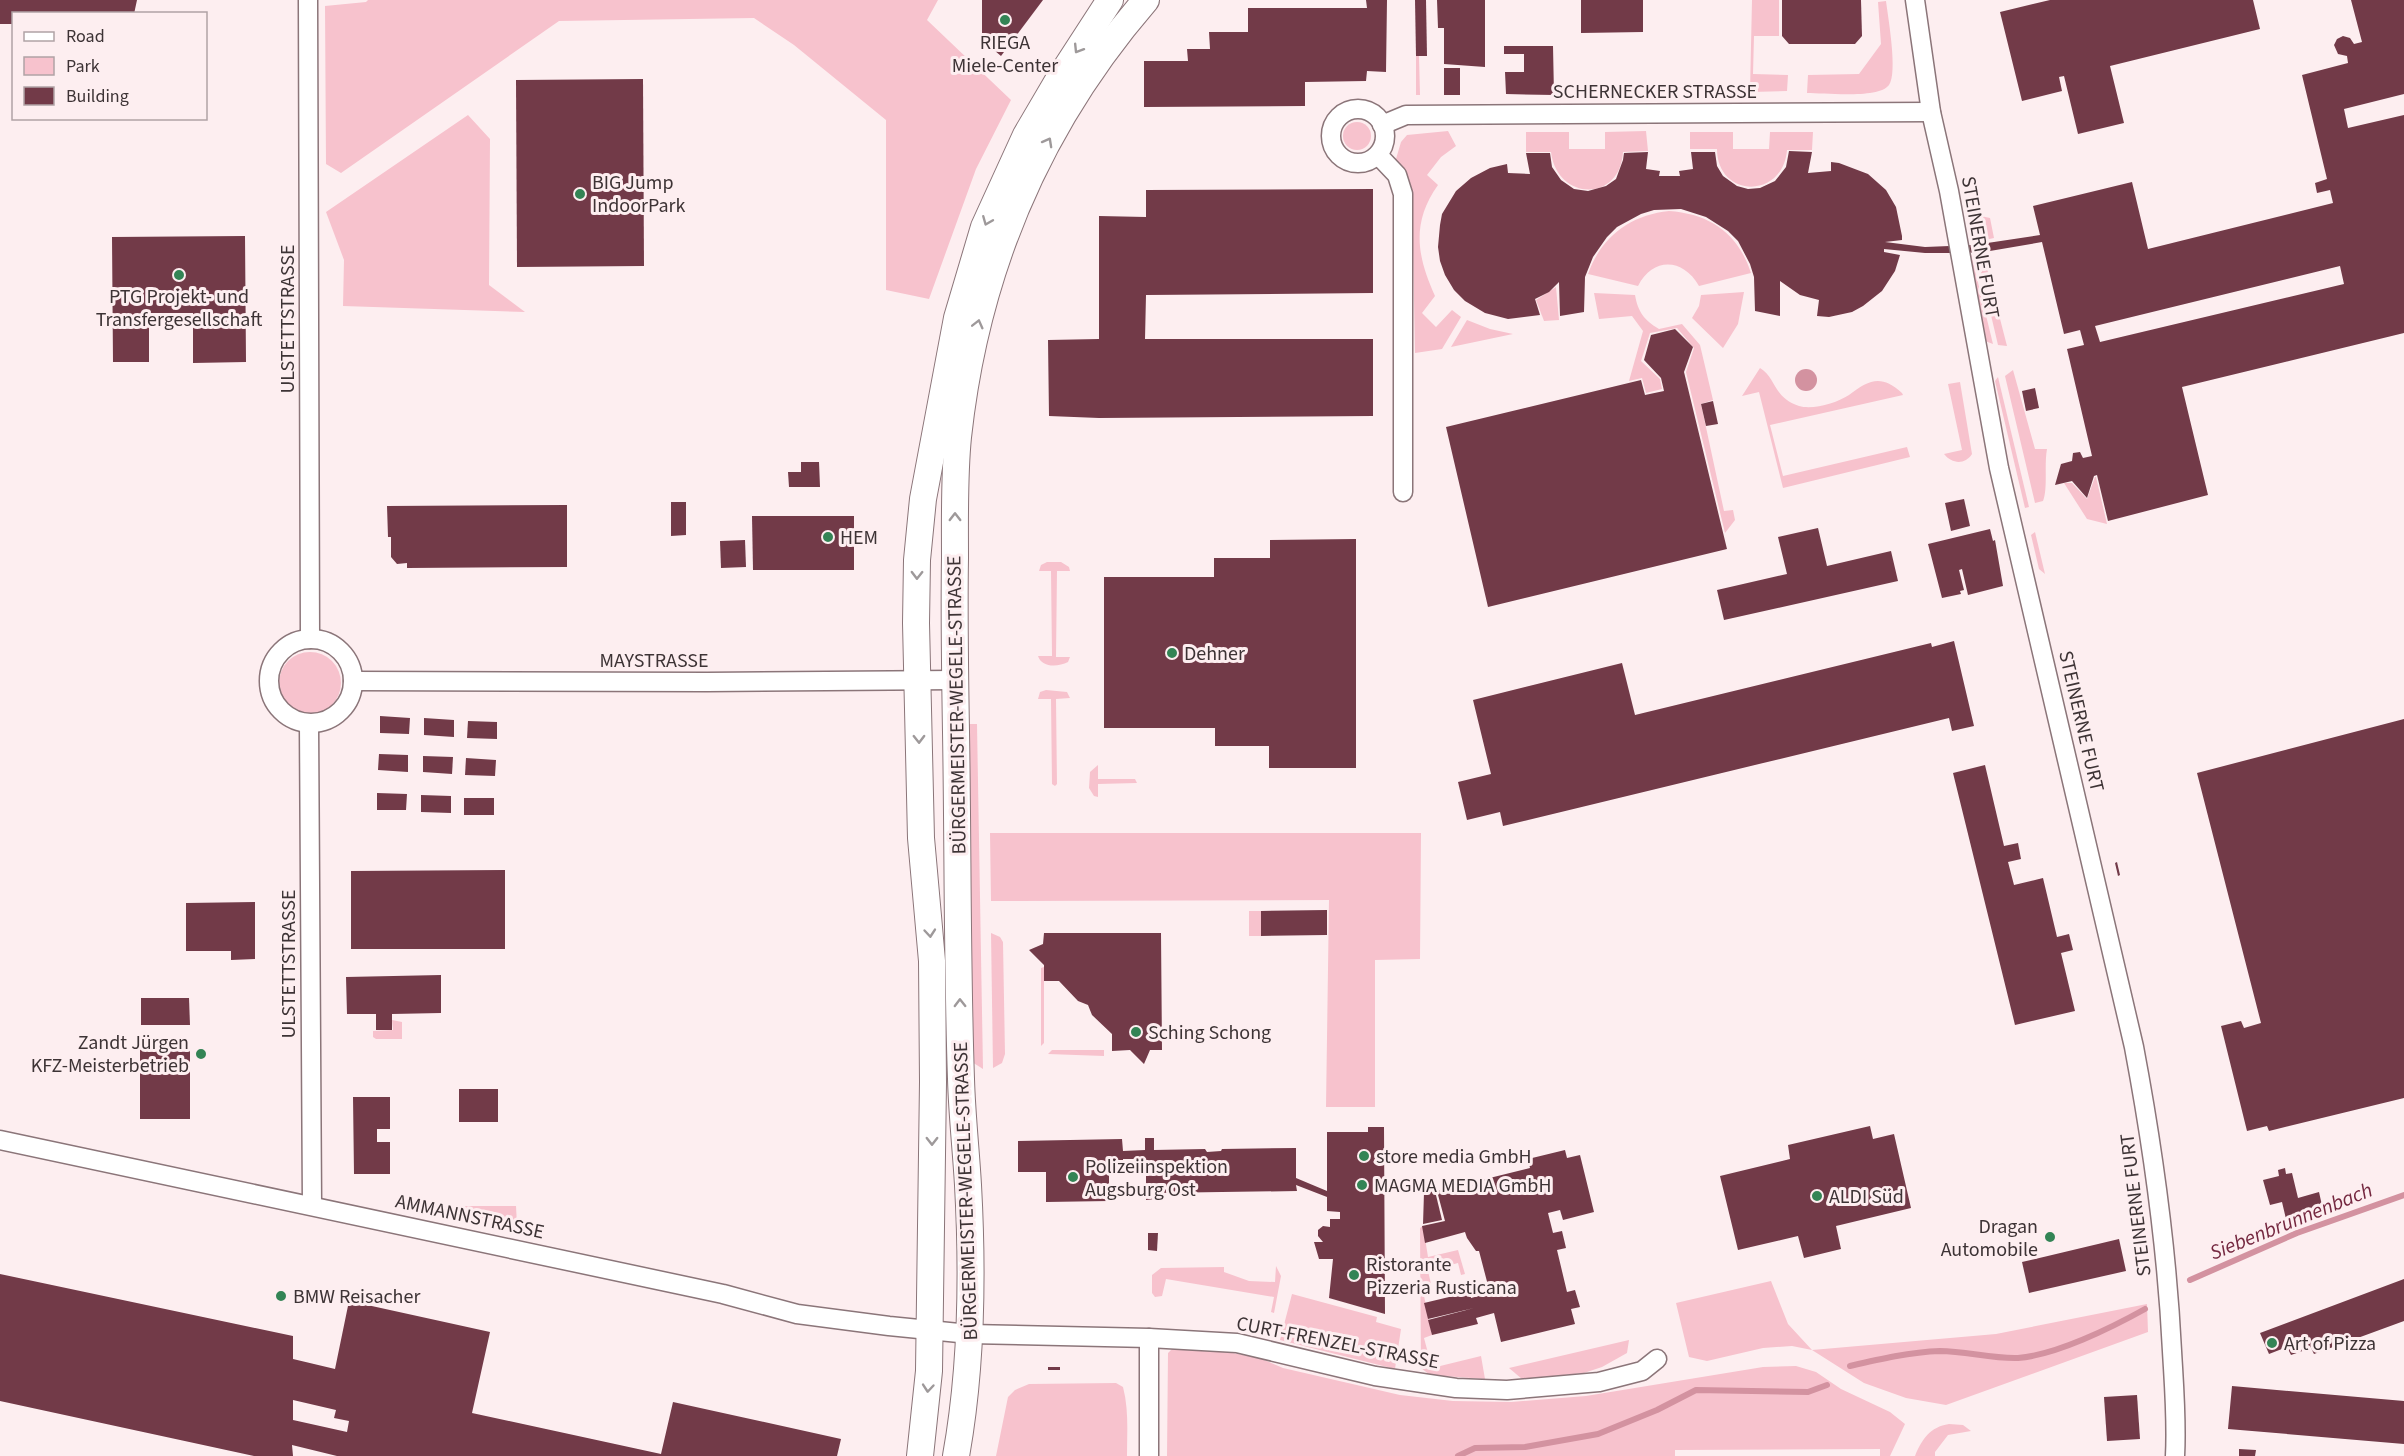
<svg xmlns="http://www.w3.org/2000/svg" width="2404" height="1456" font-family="'Source Sans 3',sans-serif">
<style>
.green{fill:#f7c2cd}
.water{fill:#d392a0}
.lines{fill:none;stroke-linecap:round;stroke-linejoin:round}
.stream{stroke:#d392a0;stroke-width:6}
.building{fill:#723a48;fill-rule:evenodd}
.minor-casing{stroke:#8b7579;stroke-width:21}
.secondary-casing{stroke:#8b7579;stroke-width:28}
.minor{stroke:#fff;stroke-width:18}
.secondary{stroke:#fff;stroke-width:26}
.oneway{stroke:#9e999a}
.poi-dot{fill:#338455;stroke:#fdeef0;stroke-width:2}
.labels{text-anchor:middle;stroke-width:6;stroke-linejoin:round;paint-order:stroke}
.poi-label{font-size:20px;fill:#3d3335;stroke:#fdeef0;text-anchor:start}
.street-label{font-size:20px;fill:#3d3335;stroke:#fdeef0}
.water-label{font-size:21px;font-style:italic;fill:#74273f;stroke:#fdeef0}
</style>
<rect width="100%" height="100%" fill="#fdeef0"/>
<g class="green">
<polygon points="368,0 938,0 927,20 1011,100 976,169 929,299 886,290 886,120 794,45 754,18 559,21 341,173 326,164 325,6 366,2"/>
<polygon points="1752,0 1779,0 1779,36 1754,36 1753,74 1788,75 1787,91 1750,92"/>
<path d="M1886 1C1888 17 1898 73 1889 85 1879 99 1825 93 1807 93L1808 75 1859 74 1881 44 1878 2Z"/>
<polygon points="1416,56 1419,56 1420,95 1416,95"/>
<polygon points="468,115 490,139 489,285 525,312 343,306 344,260 326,212"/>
<circle cx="1357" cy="136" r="14"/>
<path d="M1448 131 1456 146 1441 157 1427 175 1438 185C1411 223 1417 256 1435 296L1422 313 1436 327 1452 310 1461 317 1442 349 1415 353 1412 193 1396 166V159L1401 142 1407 135Z"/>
<path d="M1646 131 1648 151 1623 152C1620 203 1557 201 1551 152H1526V132H1569V149H1605V132Z"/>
<path d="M1690 132H1733V149H1769L1770 132H1813L1812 150H1787C1783 200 1717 198 1717 149H1690Z"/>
<path d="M1669 211C1710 214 1738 233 1751 273L1699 286C1683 258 1653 257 1638 286L1588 274C1601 237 1630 215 1669 211Z"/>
<polygon points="1961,213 1993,344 1985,341"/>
<polygon points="1967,213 1990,218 1994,238 1980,241 2007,346 1998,345"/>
<polygon points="1556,287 1559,320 1544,321 1536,300"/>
<polygon points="1744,292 1738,324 1723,348 1692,318 1699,306 1701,295"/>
<path d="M1594 293 1635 295C1638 312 1644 320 1659 329L1682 324 1700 345 1713 400 1701 404 1724 511 1733 510 1735 520 1725 533 1686 372 1694 348 1677 328 1650 333 1641 361 1660 379 1662 389 1646 393 1642 378 1629 381 1643 331 1632 316 1599 319Z"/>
<polygon points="1467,320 1490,329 1513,334 1451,347"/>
<path d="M1760 368C1776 377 1773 398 1799 406 1813 410 1837 403 1849 395 1869 380 1881 374 1902 393L1903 395 1770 425 1783 476 1907 447 1910 457 1783 488 1759 392 1742 396Z"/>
<path d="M2013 370 2035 449H2047C2044 465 2048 488 2043 501L2035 503 2005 376Z"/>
<polygon points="1998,377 2029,507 2025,508 1995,381"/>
<path d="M1960 382 1972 454C1965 465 1952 464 1944 454L1962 450 1948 384Z"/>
<polygon points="2095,477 2096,477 2107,524 2087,519 2064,483 2072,483 2087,499"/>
<polygon points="2035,532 2045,574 2039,569 2031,535"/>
<path d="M1047 562H1061L1069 567 1070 571H1057L1056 657H1070L1068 662C1058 667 1042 668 1038 656H1052L1051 571H1039L1041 565Z"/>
<circle cx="310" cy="683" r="31"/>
<polygon points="1046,690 1067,692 1070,698 1056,699 1057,784 1055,786 1052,784 1051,699 1038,699 1040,692"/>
<polygon points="964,724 977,724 983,1069 972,1062"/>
<polygon points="1098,765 1098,779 1135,779 1137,783 1098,784 1098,797 1094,796 1089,788 1090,772"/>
<polygon points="990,833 1421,833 1420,959 1375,960 1375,1107 1326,1107 1329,900 991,901"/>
<rect x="1249" y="911" width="12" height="25"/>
<polygon points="991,933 1000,937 1003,942 1005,1054 1002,1063 993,1068"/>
<polygon points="1044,967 1044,1043 1041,1046 1041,968"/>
<polygon points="392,1020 402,1022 402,1039 376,1039 373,1037 373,1031 393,1030"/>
<polygon points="1052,1050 1104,1050 1104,1056 1048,1054"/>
<polygon points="439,1206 516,1206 517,1225 439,1209"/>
<polygon points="1423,1226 1428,1257 1458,1250 1465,1274 1461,1275 1458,1263 1428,1271 1431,1284 1422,1286 1432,1335 1424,1338 1432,1368 1481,1356 1485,1379 1430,1375 1421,1368 1420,1228"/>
<polygon points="1276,1266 1281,1276 1274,1313 1271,1312 1274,1297 1166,1279 1162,1296 1155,1297 1152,1293 1152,1275 1161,1268 1224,1267 1224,1272 1249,1281 1275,1282"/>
<polygon points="1771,1281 1788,1324 1812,1350 1996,1334 2147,1304 2148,1332 1946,1405 1906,1398 1864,1383 1812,1350 1792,1346 1763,1348 1707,1361 1689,1357 1676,1303"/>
<polygon points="1292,1294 1377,1317 1376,1322 1401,1329 1395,1369 1280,1340"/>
<polygon points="1629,1340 1627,1353 1602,1367 1584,1373 1522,1379 1509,1368"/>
<polygon points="1174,1347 1233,1353 1262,1359 1283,1368 1400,1395 1453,1401 1511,1402 1586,1396 1763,1367 1796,1366 1816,1372 1841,1389 1890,1412 1905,1424 1890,1456 1880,1456 1880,1449 1675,1450 1675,1456 1167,1456 1168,1353"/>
<path d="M1116 1383 1123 1387C1129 1410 1127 1433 1127 1456H996L1008 1397 1015 1390 1029 1384Z"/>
<path d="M1949 1424 1963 1425 1971 1431 1948 1435 1935 1452V1456H1915C1922 1439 1930 1427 1949 1424Z"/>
</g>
<circle class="water" cx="1806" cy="380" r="11"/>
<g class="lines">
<g class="stream">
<polyline points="2190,1280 2297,1233 2404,1195"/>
<path d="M1850 1366C1880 1359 1910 1352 1940 1351 1966 1351 1992 1359 2018 1358 2056 1355 2111 1328 2145 1309"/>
<polyline points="1458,1456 1475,1448 1525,1447 1598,1434 1657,1410 1696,1390 1808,1392 1827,1385"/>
</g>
</g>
<g class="building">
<polygon points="0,0 137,0 134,14 14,14 14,24 0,24"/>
<polygon points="982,0 1043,0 1001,56 982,40"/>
<polygon points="1366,0 1387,0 1386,72 1367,71 1366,81 1305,82 1305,106 1144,107 1144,61 1188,61 1187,49 1210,49 1209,32 1248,32 1248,8 1367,8"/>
<polygon points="1415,0 1426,0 1427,56 1416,56"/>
<polygon points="1437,0 1485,0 1485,67 1444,64 1444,28 1438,28"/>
<polygon points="1581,0 1643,0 1643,32 1581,33"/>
<polygon points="1782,0 1861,0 1862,36 1855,44 1789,44 1782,36"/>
<polygon points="2050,0 2253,0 2260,29 2110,66 2124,123 2078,134 2064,76 2059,77 2062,91 2022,101 2000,12"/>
<path d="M2351 0H2404V94L2344 109 2348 128 2404 115V333L2182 387 2208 495 2108 521 2097 475 2094 476 2087 498 2072 481 2055 485 2061 464 2072 461 2073 453 2080 452 2083 458 2092 456 2067 349 2084 345 2080 330 2064 334 2042 242 1984 252 1959 253H1925L1884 249V252L1900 255 1895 271 1882 291 1863 306 1852 312 1829 317 1817 316 1819 300 1800 295 1780 281V316L1755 311 1754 277 1750 264 1738 241 1728 231 1706 217 1681 209 1654 210 1641 214 1617 227 1607 237 1593 257 1585 277 1584 312 1560 316 1559 282 1549 292 1535 299 1540 315 1508 319 1485 313 1465 301 1454 290 1445 275 1440 261 1438 247 1440 225 1442 214 1456 191 1471 178 1490 168 1507 164 1508 173 1530 174 1526 153H1550L1552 167 1561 180 1574 189 1588 191 1606 186 1616 179 1623 160 1624 153 1648 152 1646 169 1660 171 1659 176H1680L1679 171 1693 169 1691 152H1715L1717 166 1723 176 1737 186 1748 189 1760 188 1775 181 1786 167 1789 151 1812 152 1808 173 1831 171V162L1839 163 1868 174 1886 190 1896 207 1902 236V240L1885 242 1925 247 1974 245 2040 235 2033 206 2132 182 2148 249 2333 203 2330 190 2317 193 2315 183 2327 179 2302 75 2348 63 2347 56 2338 54 2334 45 2337 39 2343 36 2350 38 2354 44 2362 42ZM2340 266 2344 284 2100 342 2095 326Z"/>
<polygon points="1504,46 1553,46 1554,95 1506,94 1505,72 1524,72 1524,54 1504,54"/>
<rect x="1444" y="68" width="16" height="27"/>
<polygon points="643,79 644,266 517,267 516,80"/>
<polygon points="1373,189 1373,293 1146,295 1145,339 1373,339 1373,416 1099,418 1049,416 1048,340 1099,339 1099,216 1146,217 1146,190"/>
<polygon points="245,236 246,362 193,363 193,313 149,313 149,362 113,362 112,237"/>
<polygon points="1675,329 1693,347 1684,372 1727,549 1488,607 1446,427 1641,380 1645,395 1664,391 1661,378 1644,360 1651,335"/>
<polygon points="2035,388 2039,408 2026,411 2022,391"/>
<polygon points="1713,401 1718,424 1706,426 1701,404"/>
<polygon points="801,462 819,462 820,487 789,487 788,472 801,472"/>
<polygon points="1964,499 1970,526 1951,531 1945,503"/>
<polygon points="671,502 686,502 686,535 671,536"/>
<polygon points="567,505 567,567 407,568 407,563 397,564 391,557 391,537 388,537 387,506"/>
<polygon points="752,516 854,516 854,570 753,570"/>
<polygon points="1818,528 1827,566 1891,551 1898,581 1724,620 1717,590 1787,574 1778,537"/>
<polygon points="1990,529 1993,541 1995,540 2003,586 1968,595 1962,569 1959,570 1964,590 1960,591 1961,594 1942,598 1928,544"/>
<polygon points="1356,539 1356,768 1269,768 1269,746 1215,746 1215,728 1104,728 1104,577 1214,577 1214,558 1270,558 1270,540"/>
<polygon points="745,540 746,567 721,568 720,541"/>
<polygon points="1954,641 1974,726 1952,731 1949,718 1503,826 1500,812 1467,820 1458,782 1491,774 1473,700 1622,663 1635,715 1931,643 1932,647"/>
<polygon points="380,716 410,718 409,734 380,733"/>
<polygon points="424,718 454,720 454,737 424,735"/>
<polygon points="2404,719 2404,1098 2269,1131 2267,1126 2247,1131 2221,1026 2241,1021 2244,1028 2261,1023 2197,773"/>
<polygon points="468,721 497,722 497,739 467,738"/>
<polygon points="379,754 408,755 408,772 378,770"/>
<polygon points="423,756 453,757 452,774 423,772"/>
<polygon points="466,758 496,760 495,776 465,775"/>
<polygon points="1985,765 2004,846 2018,843 2021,859 2008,862 2014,885 2043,878 2057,937 2069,934 2073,950 2061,953 2075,1011 2015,1025 1953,773"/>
<polygon points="377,793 407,794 406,810 377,810"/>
<polygon points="421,795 451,796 451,813 421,812"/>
<rect x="464" y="798" width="30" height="17"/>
<polygon points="2117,862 2120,875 2118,876 2115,863"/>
<polygon points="505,870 505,949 351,949 351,871"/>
<polygon points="255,902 255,959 231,960 231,951 186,951 186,903"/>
<polygon points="1327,910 1327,935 1261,936 1261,911"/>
<polygon points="1044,933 1161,933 1162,1050 1150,1050 1144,1064 1130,1050 1112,1051 1112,1034 1092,1015 1088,1005 1078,1001 1059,981 1044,981 1044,965 1029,950 1043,944"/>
<polygon points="441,975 441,1013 392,1014 392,1030 376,1030 376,1014 347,1014 346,977"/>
<polygon points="141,998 189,998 190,1025 141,1025"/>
<rect x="140" y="1043" width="50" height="76"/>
<rect x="459" y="1089" width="39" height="33"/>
<polygon points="353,1097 390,1097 390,1129 377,1129 377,1142 390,1142 390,1174 354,1174"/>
<polygon points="1870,1126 1873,1139 1894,1134 1911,1208 1836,1226 1841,1249 1804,1258 1798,1236 1738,1250 1720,1176 1790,1159 1788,1145"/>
<polygon points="1368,1127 1384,1127 1385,1314 1329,1298 1333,1259 1319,1259 1314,1242 1323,1242 1318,1236 1318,1230 1323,1226 1330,1227 1330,1219 1340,1219 1340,1212 1327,1211 1327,1197 1296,1185 1297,1191 1154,1193 1155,1199 1146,1200 1146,1159 1123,1159 1123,1170 1109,1171 1109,1201 1046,1202 1046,1172 1018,1172 1018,1141 1122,1139 1123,1151 1145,1150 1145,1138 1154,1138 1154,1150 1205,1149 1207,1152 1221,1151 1222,1149 1296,1148 1296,1178 1327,1191 1327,1132 1368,1132"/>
<polygon points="1565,1150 1567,1158 1580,1155 1594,1212 1563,1220 1560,1210 1548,1213 1553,1233 1562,1231 1566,1248 1557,1250 1567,1292 1575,1290 1580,1307 1571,1309 1575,1324 1501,1342 1494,1313 1476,1318 1478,1324 1432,1335 1428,1320 1474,1308 1428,1319 1424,1303 1470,1292 1471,1298 1490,1293 1479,1251 1476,1251 1467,1238 1465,1232 1425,1243 1422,1226 1445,1221 1437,1191 1530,1168 1528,1159"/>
<polygon points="2285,1168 2286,1174 2292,1173 2298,1198 2319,1192 2323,1210 2286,1219 2282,1202 2270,1205 2263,1180 2279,1176 2278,1170"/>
<polygon points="1435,1191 1442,1220 1423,1224 1424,1193"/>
<polygon points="1148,1233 1158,1233 1157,1251 1148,1250"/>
<polygon points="2119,1239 2126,1271 2029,1293 2022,1262"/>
<path d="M0 1274 293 1336V1359L335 1369 349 1301 490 1332 472 1413 661 1454 673 1402 841 1439 837 1456H337L292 1445 293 1456H254L0 1401ZM293 1400 336 1410 334 1418 349 1421 347 1432 293 1420Z"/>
<polygon points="2404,1279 2404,1321 2314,1354 2311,1348 2291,1355 2287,1347 2269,1354 2260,1333"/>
<rect x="1048" y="1367" width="12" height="3"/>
<polygon points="2232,1386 2404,1401 2404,1444 2228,1429"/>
<polygon points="2137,1395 2140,1439 2107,1441 2104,1397"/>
<polygon points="2239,1449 2256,1450 2255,1456 2239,1456"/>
</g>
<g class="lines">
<g class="minor-casing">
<g id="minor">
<polyline points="308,0 310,639"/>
<path d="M1915 0 1931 112 1949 191 1999 468 2134 1047C2153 1148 2167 1249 2172 1351 2174 1386 2177 1421 2175 1456"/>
<circle cx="1358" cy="136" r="27"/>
<polyline points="1382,125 1406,115 1931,112"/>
<polyline points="1378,155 1397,175 1403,194 1403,492"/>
<circle cx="311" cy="681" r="42"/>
<polyline points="353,681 707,682 955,680"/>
<polyline points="309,724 312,1205"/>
<polyline points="0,1140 723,1294 797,1314 889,1326 969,1334 1149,1338 1237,1343 1375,1376 1456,1388 1507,1390 1599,1382 1642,1371 1657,1359"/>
<polyline points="1149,1456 1149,1338"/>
</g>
</g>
<g class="secondary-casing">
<g id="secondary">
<polyline points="920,1456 929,1371 933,1082 932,961 921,838 916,623 917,560 923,499 957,318 984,227 1026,135 1060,77 1110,0"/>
<path d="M956 1456C972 1367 973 1275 968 1185 966 1150 962 1115 961 1079 957 964 958 848 956 732 955 674 954 616 955 558 955 518 954 477 958 437 976 272 1037 126 1146 0"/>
</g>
</g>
<use href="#minor" class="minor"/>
<use href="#secondary" class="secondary"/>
</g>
<defs><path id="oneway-chevron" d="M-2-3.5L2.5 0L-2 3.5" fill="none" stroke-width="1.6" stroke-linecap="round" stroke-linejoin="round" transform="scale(1.5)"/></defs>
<g class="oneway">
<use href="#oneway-chevron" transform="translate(1078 49) rotate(122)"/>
<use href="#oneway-chevron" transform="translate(1048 142) rotate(-61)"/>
<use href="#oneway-chevron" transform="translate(987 221) rotate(112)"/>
<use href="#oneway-chevron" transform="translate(978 324) rotate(-76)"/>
<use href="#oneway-chevron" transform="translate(955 517) rotate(-90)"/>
<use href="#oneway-chevron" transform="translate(917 575) rotate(91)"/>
<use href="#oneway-chevron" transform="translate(919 739) rotate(89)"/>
<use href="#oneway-chevron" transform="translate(930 933) rotate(85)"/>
<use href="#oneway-chevron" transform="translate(960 1003) rotate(-91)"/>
<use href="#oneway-chevron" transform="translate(932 1141) rotate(90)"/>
<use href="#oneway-chevron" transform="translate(928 1388) rotate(95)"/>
</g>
<g class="poi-dot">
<circle cx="1005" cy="20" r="6"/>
<circle cx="580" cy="194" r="6"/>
<circle cx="179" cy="275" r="6"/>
<circle cx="828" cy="537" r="6"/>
<circle cx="1172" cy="653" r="6"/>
<circle cx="1136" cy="1032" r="6"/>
<circle cx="201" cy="1054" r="6"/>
<circle cx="1364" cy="1156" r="6"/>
<circle cx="1073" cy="1177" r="6"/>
<circle cx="1362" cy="1185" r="6"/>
<circle cx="1817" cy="1196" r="6"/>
<circle cx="2050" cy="1237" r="6"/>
<circle cx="1354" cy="1275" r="6"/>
<circle cx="281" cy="1296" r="6"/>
<circle cx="2272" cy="1343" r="6"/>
</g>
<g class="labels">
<g class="poi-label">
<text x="1005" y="49" text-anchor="middle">RIEGA<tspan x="1005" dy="23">Miele-Center</tspan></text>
<text x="592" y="189">BIG Jump<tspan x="592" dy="23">IndoorPark</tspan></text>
<text x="179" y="303" text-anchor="middle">PTG Projekt- und<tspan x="179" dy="23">Transfergesellschaft</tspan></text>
<text x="840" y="544">HEM</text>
<text x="1184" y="660">Dehner</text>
<text x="1148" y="1039">Sching Schong</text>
<text x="189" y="1049" text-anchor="end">Zandt Jürgen<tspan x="189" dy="23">KFZ-Meisterbetrieb</tspan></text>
<text x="1376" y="1163">store media GmbH</text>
<text x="1085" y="1173">Polizeiinspektion<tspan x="1085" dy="23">Augsburg Ost</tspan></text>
<text x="1374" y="1192">MAGMA MEDIA GmbH</text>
<text x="1829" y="1203">ALDI Süd</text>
<text x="2038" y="1233" text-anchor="end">Dragan<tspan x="2038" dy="23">Automobile</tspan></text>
<text x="1366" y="1271">Ristorante<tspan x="1366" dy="23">Pizzeria Rusticana</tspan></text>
<text x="293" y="1303">BMW Reisacher</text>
<text x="2284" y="1350">Art of Pizza</text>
</g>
<g class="street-label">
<text x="1655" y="98">SCHERNECKER STRASSE</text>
<text transform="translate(1981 247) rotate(80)" y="7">STEINERNE FURT</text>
<text transform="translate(287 319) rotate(-90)" y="7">ULSTETTSTRASSE</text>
<text x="654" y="667">MAYSTRASSE</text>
<text transform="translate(956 705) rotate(-91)" y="7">BÜRGERMEISTER-WEGELE-STRASSE</text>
<text transform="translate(2082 721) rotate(77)" y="7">STEINERNE FURT</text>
<text transform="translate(288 964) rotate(-90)" y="7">ULSTETTSTRASSE</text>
<text transform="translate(965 1191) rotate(-92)" y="7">BÜRGERMEISTER-WEGELE-STRASSE</text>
<text transform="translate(2135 1205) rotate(-97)" y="7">STEINERNE FURT</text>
<text transform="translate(470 1216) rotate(12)" y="7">AMMANNSTRASSE</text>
<text transform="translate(1338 1342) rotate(11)" y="7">CURT-FRENZEL-STRASSE</text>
</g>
<g class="water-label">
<text transform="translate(2291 1221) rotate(-22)" y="7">Siebenbrunnenbach</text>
</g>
</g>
<rect x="12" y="12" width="195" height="108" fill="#fdeef0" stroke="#b0a3a5" stroke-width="1.5"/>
<rect x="24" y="32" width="30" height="9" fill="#ffffff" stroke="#b0a3a5" stroke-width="1.5"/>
<text x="66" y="42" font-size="18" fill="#3d3335">Road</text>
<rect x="24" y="57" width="30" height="18" fill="#f7c2cd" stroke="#b0a3a5" stroke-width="1.5"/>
<text x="66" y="72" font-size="18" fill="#3d3335">Park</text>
<rect x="24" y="87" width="30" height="18" fill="#723a48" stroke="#b0a3a5" stroke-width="1.5"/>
<text x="66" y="102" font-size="18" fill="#3d3335">Building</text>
</svg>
